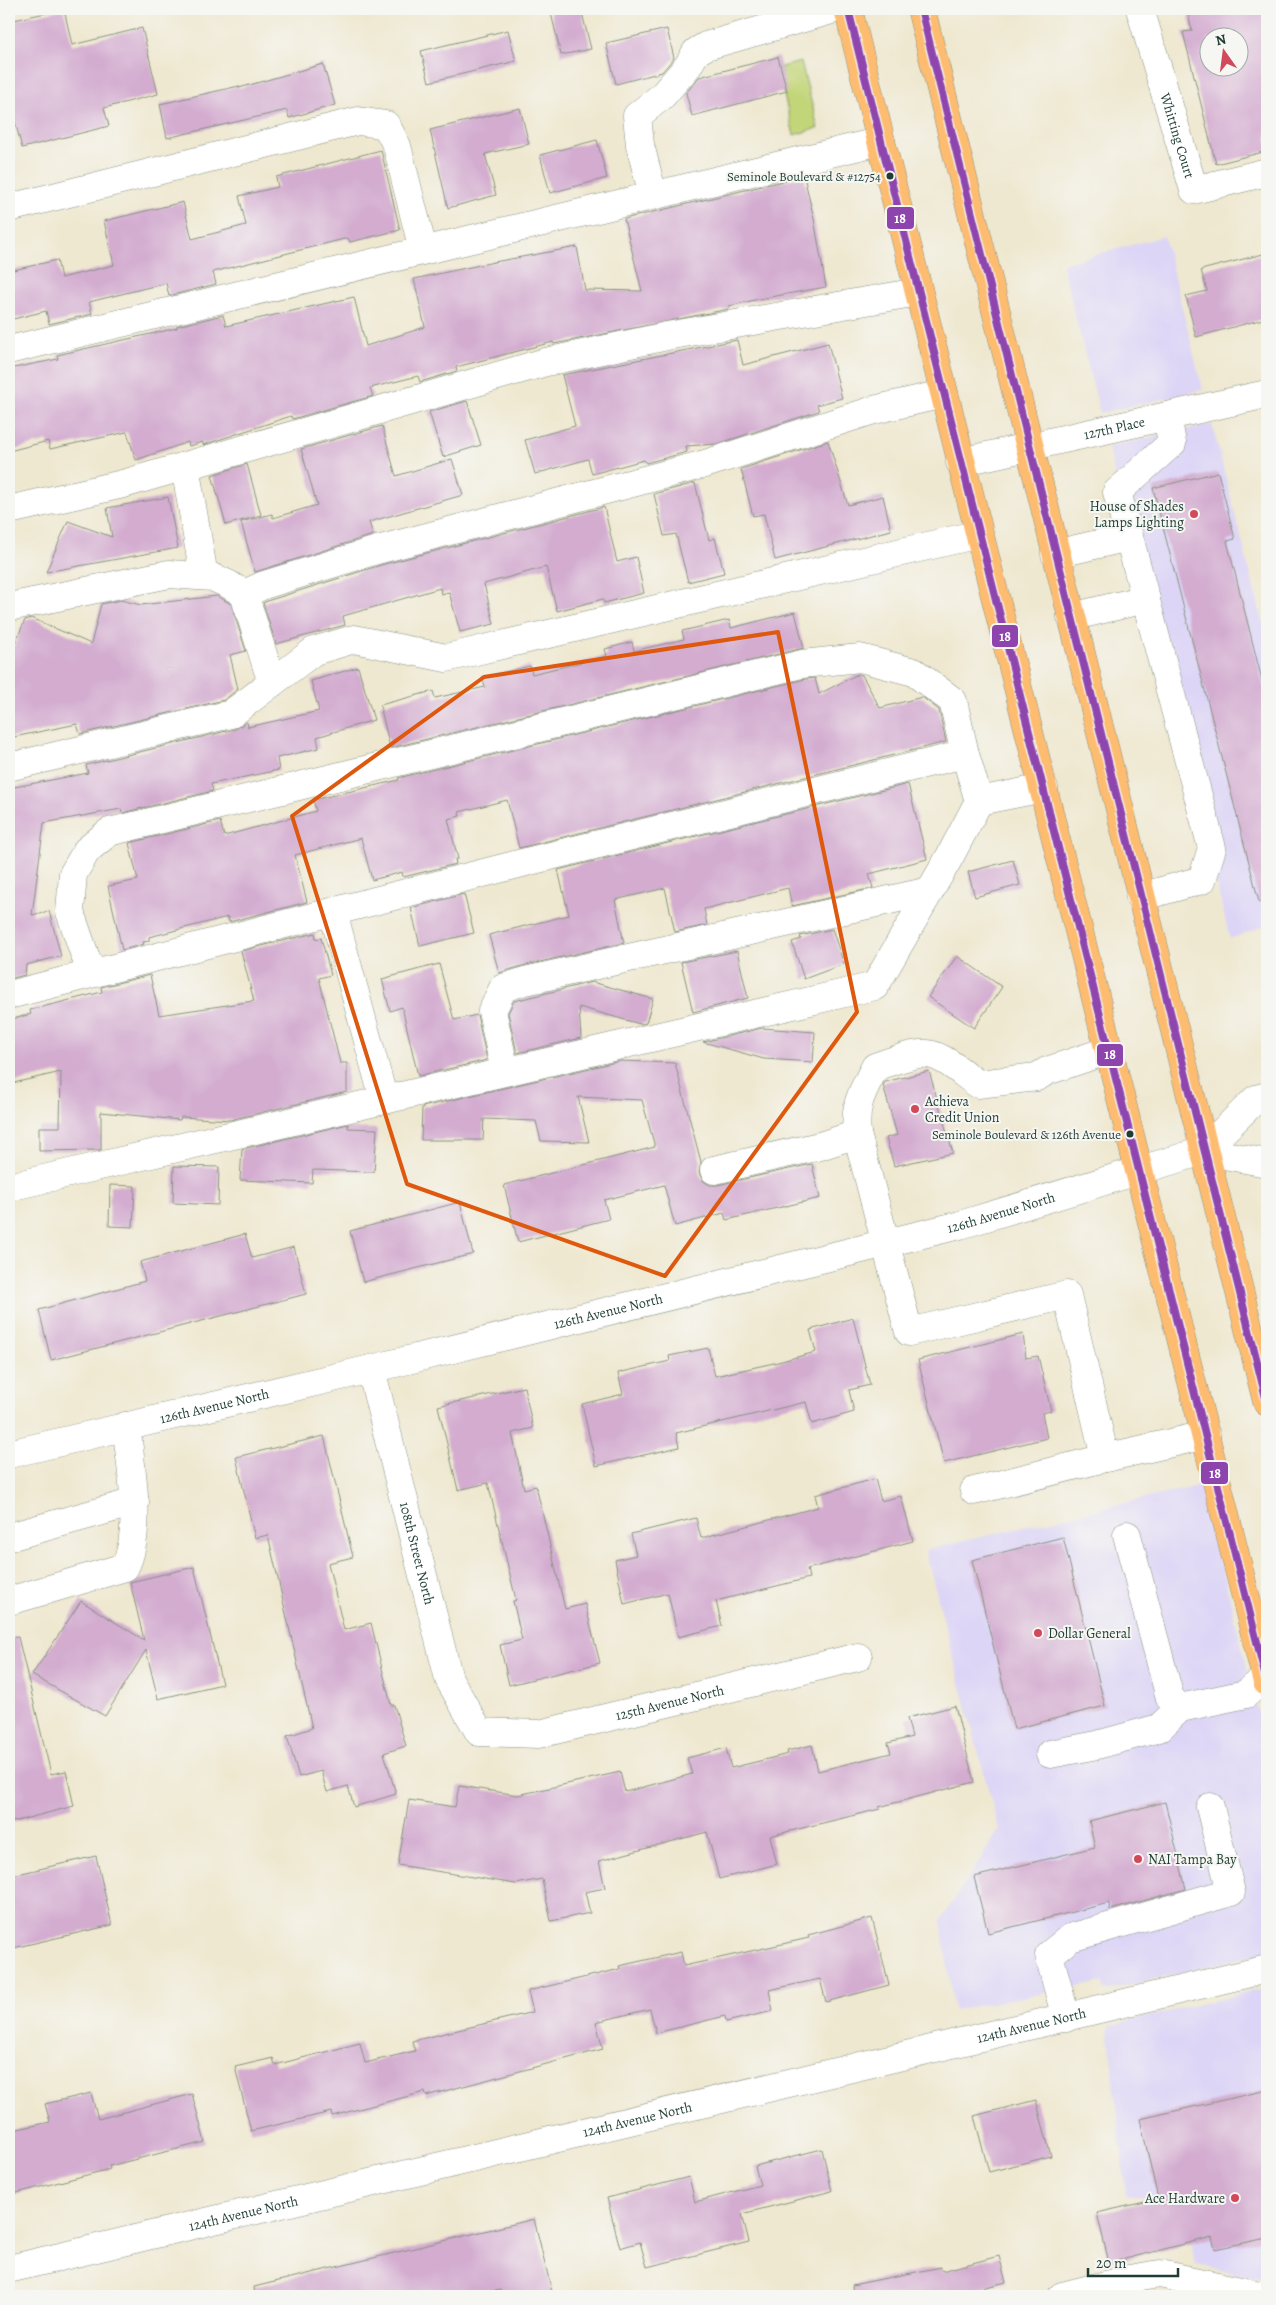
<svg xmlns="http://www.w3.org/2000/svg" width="1276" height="2305" font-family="Alegreya,serif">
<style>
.built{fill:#ddd5f6}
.green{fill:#c2d578;stroke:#708956}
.building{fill:#d3acd0;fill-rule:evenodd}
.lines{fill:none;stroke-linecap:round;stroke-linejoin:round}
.minor-casing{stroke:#879282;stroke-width:29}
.major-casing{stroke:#879282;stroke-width:29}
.minor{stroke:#fff;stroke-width:28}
.major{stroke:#fdbc70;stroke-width:28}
.bus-1-casing{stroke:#f6f6f2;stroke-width:11}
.bus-1{stroke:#8e44ad;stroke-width:8}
.marked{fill:none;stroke:#de580e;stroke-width:4;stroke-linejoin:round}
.bus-dot{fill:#1f3d34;stroke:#f6f6f2;stroke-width:2}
.poi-dot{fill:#d1495b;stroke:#f6f6f2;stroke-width:2}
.labels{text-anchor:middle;stroke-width:4;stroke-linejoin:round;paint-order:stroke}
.bus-label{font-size:13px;fill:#1f3d34;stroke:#f6f6f2;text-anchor:end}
.street-label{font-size:14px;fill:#1f3d34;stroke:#f6f6f2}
.poi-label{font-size:14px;fill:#1f3d34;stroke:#f6f6f2;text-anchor:start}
.line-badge{stroke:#f6f6f2;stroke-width:2}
.badge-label{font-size:14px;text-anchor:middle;font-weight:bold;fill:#fff}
</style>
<rect width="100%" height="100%" fill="#f6f6f2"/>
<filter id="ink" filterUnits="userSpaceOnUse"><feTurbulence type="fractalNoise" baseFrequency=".02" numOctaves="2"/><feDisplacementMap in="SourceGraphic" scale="10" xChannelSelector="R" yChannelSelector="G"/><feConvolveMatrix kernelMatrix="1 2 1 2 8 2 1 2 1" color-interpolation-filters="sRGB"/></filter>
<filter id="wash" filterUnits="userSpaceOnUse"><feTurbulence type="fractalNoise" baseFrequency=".0096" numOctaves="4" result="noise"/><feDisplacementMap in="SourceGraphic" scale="20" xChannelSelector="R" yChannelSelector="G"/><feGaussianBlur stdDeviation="1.12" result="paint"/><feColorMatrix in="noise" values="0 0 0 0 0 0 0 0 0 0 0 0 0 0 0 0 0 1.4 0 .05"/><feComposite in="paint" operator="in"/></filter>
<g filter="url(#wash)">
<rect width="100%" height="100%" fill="#efe8d0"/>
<g class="built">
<polygon points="1164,236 1203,390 1100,413 1062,264"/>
<polygon points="1212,424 1267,639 1267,925 1230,939 1108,447"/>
<polygon points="1202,1485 1267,1749 1267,1952 1104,1991 1103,1982 954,2010 941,1920 999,1830 925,1550"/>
<polygon points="1267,1988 1267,2280 1196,2264 1180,2202 1126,2195 1108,2026"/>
</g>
<polygon class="green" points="801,62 818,128 794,135 777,68"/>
<g id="blocks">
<g class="building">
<polygon points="64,9 72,45 142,28 158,94 104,108 109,126 22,148 9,99 9,21"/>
<polygon points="550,9 581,9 591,49 561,55"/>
<path d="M1187 9H1267V151L1216 164 1183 32 1192 31ZM1208 38H1238V68H1208Z"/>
<polygon points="667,29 674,58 662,72 616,84 606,43"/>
<polygon points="508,30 516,61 429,82 421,51"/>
<polygon points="778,57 787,91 692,116 686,93 699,77"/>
<polygon points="323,64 335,105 289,118 287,110 167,138 160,104 239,86 239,88"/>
<polygon points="520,108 529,144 485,154 496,195 448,208 430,130"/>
<polygon points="597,140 607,178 550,193 540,155"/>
<polygon points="381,150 400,230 350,242 348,238 213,272 216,284 169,296 166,283 89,302 92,314 49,324 46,311 9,320 9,271 57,260 61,278 114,265 104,221 183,202 192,239 246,225 239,196 278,187 276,177"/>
<polygon points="804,176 814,219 826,287 759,299 729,306 729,309 554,344 553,342 456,367 457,371 420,382 418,376 370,388 373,396 292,419 291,416 203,445 203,442 189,446 188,442 136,460 127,432 50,449 48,441 9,451 9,369 58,359 57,355 177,328 177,326 223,315 226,326 354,297 366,346 425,327 414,279 494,262 577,247 585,290 642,291 624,219"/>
<polygon points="1267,253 1267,318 1196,337 1186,296 1207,291 1201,270"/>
<polygon points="737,340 743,365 828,343 842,398 817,405 819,411 717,444 686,446 687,452 646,463 644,460 592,474 588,459 535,474 525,440 575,426 562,375"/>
<polygon points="467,401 481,445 443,457 429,412"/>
<polygon points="382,426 396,476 452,459 463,495 369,522 373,535 255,572 241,522 272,514 273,518 317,505 301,449"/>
<polygon points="828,441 848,505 883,496 891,530 775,560 764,514 753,516 741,469"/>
<polygon points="247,464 261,515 226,525 212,475"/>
<polygon points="1218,472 1235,539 1227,541 1267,700 1267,900 1259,902 1153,488"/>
<polygon points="695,483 709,540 715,538 724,573 688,582 676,534 664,536 654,494"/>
<polygon points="168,497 178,548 46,572 68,521 112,537 107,508"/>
<polygon points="604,507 617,562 636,557 644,593 604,603 603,599 557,611 546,567 484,584 494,624 460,632 449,592 441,594 440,588 343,616 345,625 276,644 263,603 270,600 381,565"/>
<polygon points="217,596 231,604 246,651 230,655 238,689 224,700 80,734 77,724 9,738 9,657 25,620 31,618 91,644 101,604 121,600 141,605"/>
<polygon points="795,612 804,648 390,748 380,705 433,691 435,698 485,687 482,677 530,666 532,674 607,656 605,649 632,642 634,651 684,639 682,631 729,620 731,628"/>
<polygon points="358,667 374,720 317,737 319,748 277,758 279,770 211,784 213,791 122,813 121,809 44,823 32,915 49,911 61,956 26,965 25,975 9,979 9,788 88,773 86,765 235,729 247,722 248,727 319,711 311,681"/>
<polygon points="858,674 862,675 880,708 922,697 939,710 946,742 519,848 507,800 459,812 460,816 448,819 458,859 455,859 456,864 403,877 402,872 372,880 361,838 295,855 307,902 229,922 228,917 149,937 149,941 143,942 144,944 122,950 108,886 138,880 129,843 220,821 224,836 316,811 313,800 399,780 398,778 805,679 815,678 819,694"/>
<polygon points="908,784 927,859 869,874 873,888 792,906 788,888 704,909 707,925 675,932 665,888 615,900 624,943 522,966 499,973 489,935 569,915 558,870"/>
<polygon points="1013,860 1020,885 975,897 968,872"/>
<polygon points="464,894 474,933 420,946 411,908"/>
<polygon points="832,929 844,964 804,979 792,942 801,939 800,936"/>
<polygon points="315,933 316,939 321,938 331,975 319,978 340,1063 347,1063 347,1092 230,1120 181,1117 180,1120 101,1112 101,1150 39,1151 39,1127 60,1127 61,1072 9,1084 9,1020 31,1014 30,1010 102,992 101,987 150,975 159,1015 254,1001 241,951"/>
<polygon points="737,951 748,998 693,1012 681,962"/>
<polygon points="957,956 1002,987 974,1028 928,997"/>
<polygon points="439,964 454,1020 477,1015 487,1060 418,1076 402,1007 390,1011 382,979"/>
<polygon points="592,982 653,999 646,1023 640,1024 579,1007 581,1038 517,1053 508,1013 514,1001"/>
<polygon points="762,1028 815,1032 813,1062 764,1059 703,1042"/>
<polygon points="620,1061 675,1063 701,1162 699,1173 703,1181 710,1185 717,1185 812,1164 820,1198 726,1220 724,1213 675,1226 664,1185 604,1200 609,1219 518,1242 504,1185 655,1147 642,1100 578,1097 589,1142 541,1141 536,1121 484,1119 483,1140 421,1140 422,1107"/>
<polygon points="929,1071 953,1153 894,1166 886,1138 897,1135 883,1085 885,1082"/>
<polygon points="348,1124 348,1128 377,1129 374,1172 313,1170 312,1183 240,1180 242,1149"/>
<polygon points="174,1166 219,1167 218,1205 173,1203"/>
<polygon points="110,1185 135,1186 133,1227 109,1226"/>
<polygon points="460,1202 473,1254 363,1282 350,1231"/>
<polygon points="245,1234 252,1258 294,1247 306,1294 51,1360 39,1310 145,1281 140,1262"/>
<polygon points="853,1318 870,1385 849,1390 854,1412 812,1424 806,1402 676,1433 679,1447 596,1466 582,1404 623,1394 618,1373 670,1361 669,1356 708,1348 715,1376 774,1363 816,1352 810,1330"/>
<polygon points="1023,1334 1026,1358 1038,1356 1051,1411 1042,1413 1047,1438 944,1463 918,1360"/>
<polygon points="524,1387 533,1428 512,1433 524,1489 536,1486 565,1609 585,1604 600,1663 509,1685 500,1645 522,1640 513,1601 516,1600 488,1483 458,1490 438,1406"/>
<polygon points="324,1436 353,1557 328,1563 344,1630 371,1623 391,1705 394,1705 406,1746 384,1753 396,1794 354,1807 348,1786 327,1792 321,1771 299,1777 287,1736 312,1728 268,1535 255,1538 236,1457"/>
<polygon points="875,1479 881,1501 901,1496 913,1541 807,1569 809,1578 716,1601 722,1626 678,1637 668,1593 624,1604 615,1560 636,1555 631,1534 696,1518 701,1538 818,1507 815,1495"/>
<polygon points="1063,1537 1105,1706 1014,1729 972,1560"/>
<polygon points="194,1567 222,1684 158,1699 146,1650 105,1716 32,1675 81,1601 144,1640 130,1582"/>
<polygon points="18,1637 51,1774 66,1771 74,1806 9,1823 9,1638"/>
<polygon points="955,1706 974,1782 879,1807 880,1809 770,1836 777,1864 719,1879 707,1832 599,1861 605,1888 585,1892 590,1913 551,1921 542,1879 516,1884 398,1865 409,1800 455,1807 459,1786 518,1795 620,1772 625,1792 692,1774 687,1758 726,1748 731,1768 788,1754 787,1751 812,1745 818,1771 891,1753 888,1743 912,1737 907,1718"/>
<polygon points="1165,1802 1186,1889 1110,1910 1109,1903 988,1933 974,1877 1095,1847 1089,1821"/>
<polygon points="96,1856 112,1925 9,1949 9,1876"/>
<polygon points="872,1918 889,1985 826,2002 820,1979 769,1990 773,2011 726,2022 725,2016 656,2033 650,2009 596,2022 603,2049 426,2096 425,2092 332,2116 331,2112 251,2131 235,2067 273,2058 275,2065 360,2043 365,2063 415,2051 412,2041 533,2012 528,1991 620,1969 619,1966 681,1952 684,1966 809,1938 808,1935"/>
<polygon points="1267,2090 1267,2238 1215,2249 1212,2237 1109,2263 1097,2213 1158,2199 1140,2119"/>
<polygon points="91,2093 98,2119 192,2094 205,2142 109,2166 110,2169 9,2195 9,2131 50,2122 45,2104"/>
<polygon points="1036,2100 1051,2156 989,2172 974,2116"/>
<polygon points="822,2149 832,2191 742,2214 749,2242 647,2267 640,2242 620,2248 607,2198 689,2177 695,2202 760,2185 755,2166"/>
<polygon points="534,2219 553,2296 501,2296 500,2290 471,2296 255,2296 254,2287"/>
<polygon points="999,2256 1006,2282 950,2296 853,2296 852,2285 941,2267 942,2271"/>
</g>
</g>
</g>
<g filter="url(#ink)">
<use href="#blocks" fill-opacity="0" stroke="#879282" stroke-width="1"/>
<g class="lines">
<g class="minor-casing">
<g id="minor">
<path id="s1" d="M1140 9 1194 190 1267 172"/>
<polyline points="653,195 640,145 637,116 662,96 688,66 696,52 706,46 835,9"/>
<polyline points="9,208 358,121 386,125 397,146 423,250"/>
<polyline points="9,350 881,141"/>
<path id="s2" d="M960 462 1267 394"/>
<polyline points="185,466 204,576"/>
<polyline points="9,510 123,484 546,362 667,336 918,292"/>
<polyline points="1055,554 1129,537"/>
<polyline points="244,594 264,585 377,550 705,464 874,410 943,394"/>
<polyline points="9,607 169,574 212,577 228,584 244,594 272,683"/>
<polyline points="1071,617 1146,599"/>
<polyline points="9,767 231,714 314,651 354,639 446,658 979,534"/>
<polyline points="1140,897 1202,880 1212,848 1117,492 1172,443 1167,416"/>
<polyline points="333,912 384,1100"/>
<polyline points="91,973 70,912 73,874 87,850 109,832 802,664 860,658 914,672 953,701 965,754 979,801"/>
<polyline points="9,995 534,860 965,754"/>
<path d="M1109 1050 1047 1071 1037 1077 978 1084C963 1074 946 1057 928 1054 914 1052 889 1062 875 1067 862 1093 854 1103 857 1134L909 1332 1067 1295 1105 1458 1206 1435"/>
<polyline points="505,1071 492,1011 503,988 525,981 930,891"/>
<polyline points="1203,1151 1256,1099 1267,1096"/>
<polyline points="714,1170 820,1146 857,1134"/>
<polyline points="9,1187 875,986 949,858 979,801 1044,788"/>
<path id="s3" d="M371 1369 449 1679 479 1732 539 1734 858 1657"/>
<path id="s4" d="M9 1454 371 1369 960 1225 1203 1151 1267 1163"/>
<polyline points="974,1491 1105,1458"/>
<polyline points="1127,1535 1170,1698 1180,1708 1246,1694 1266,1677"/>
<polyline points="9,1537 135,1502"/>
<path d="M9 1601 125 1567C143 1530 131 1466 126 1426"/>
<polyline points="1050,1754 1097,1745 1159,1728 1180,1708"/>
<polyline points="1066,2018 1049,1955 1070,1938 1231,1892 1210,1807"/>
<path id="s5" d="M9 2269 1267 1969"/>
<polyline points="1062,2296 1129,2279 1160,2274 1264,2296"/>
</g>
</g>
<g class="major-casing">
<g id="major">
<polyline points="848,9 1267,1682"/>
<polyline points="921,9 1267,1402"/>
</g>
</g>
<use href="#minor" class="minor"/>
<use href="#major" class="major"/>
<g class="bus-1-casing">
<g id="bus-1">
<polyline points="848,9 1267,1682"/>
<polyline points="921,9 1267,1402"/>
</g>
</g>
<use href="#bus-1" class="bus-1"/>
</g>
</g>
<path class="marked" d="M778 632 857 1012 665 1276 407 1184 292 816 484 677Z"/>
<g class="bus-dot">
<circle cx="890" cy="176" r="4.5"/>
<circle cx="1130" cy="1134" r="4.5"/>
</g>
<g class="poi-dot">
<circle cx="1194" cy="514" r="5"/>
<circle cx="915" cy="1109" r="5"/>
<circle cx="1038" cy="1633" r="5"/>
<circle cx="1138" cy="1859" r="5"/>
<circle cx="1235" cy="2198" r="5"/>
</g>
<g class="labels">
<g class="bus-label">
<text x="881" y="181">Seminole Boulevard &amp; #12754</text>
<text x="1121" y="1139">Seminole Boulevard &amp; 126th Avenue</text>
</g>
<g class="street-label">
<text dy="5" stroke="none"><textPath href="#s1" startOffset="132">Whitting Court</textPath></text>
<text dy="5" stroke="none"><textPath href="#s2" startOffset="158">127th Place</textPath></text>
<text dy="5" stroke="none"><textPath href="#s4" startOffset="1021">126th Avenue North</textPath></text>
<text dy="5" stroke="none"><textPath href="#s4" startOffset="616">126th Avenue North</textPath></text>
<text dy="5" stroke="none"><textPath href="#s4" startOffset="211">126th Avenue North</textPath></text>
<text dy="5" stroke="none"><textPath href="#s3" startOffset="190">108th Street North</textPath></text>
<text dy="5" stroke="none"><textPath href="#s3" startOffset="575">125th Avenue North</textPath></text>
<text dy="5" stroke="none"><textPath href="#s5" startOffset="1051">124th Avenue North</textPath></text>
<text dy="5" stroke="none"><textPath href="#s5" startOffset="646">124th Avenue North</textPath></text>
<text dy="5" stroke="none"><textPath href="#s5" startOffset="241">124th Avenue North</textPath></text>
</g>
<g class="poi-label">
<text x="1184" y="511" text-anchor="end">House of Shades<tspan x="1184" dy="16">Lamps Lighting</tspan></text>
<text x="925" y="1106">Achieva<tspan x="925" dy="16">Credit Union</tspan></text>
<text x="1048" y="1638">Dollar General</text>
<text x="1148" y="1864">NAI Tampa Bay</text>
<text x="1225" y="2203" text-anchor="end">Ace Hardware</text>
</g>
</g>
<g class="line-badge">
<rect x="886" y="206" width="29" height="24" rx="5" fill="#8e44ad"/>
<rect x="991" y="624" width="28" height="24" rx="5" fill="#8e44ad"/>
<rect x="1096" y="1043" width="28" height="24" rx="5" fill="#8e44ad"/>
<rect x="1200" y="1461" width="29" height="24" rx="5" fill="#8e44ad"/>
</g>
<g class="badge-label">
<text x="900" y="223">18</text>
<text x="1005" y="641">18</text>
<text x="1110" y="1059">18</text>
<text x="1215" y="1478">18</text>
</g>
<rect width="1276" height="2305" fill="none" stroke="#f6f6f2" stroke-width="30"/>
<g transform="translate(1224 52) rotate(346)"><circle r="24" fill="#f6f6f2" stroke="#a0aca6"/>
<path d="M0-4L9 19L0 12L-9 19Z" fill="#d1495b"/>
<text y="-8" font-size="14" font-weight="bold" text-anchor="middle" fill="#1f3d34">N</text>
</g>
<path d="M1088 2268v8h90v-8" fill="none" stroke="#1f3d34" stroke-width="2.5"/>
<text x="1096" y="2268" font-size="15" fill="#1f3d34" stroke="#f6f6f2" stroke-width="4" paint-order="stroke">20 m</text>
</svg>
